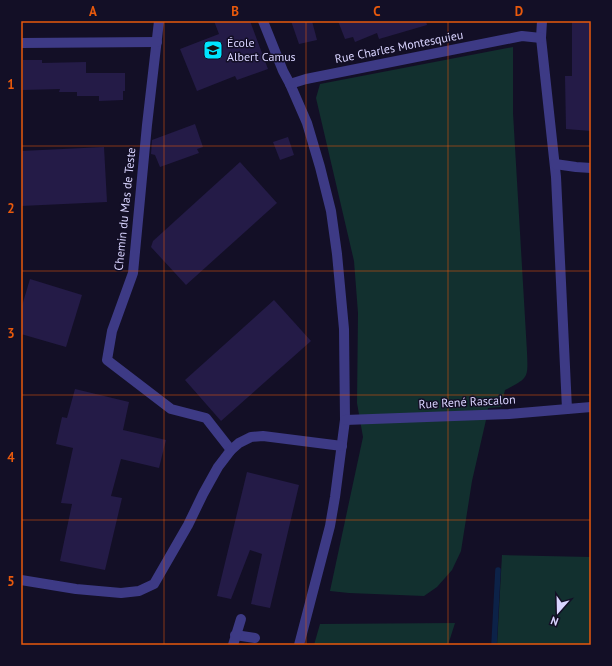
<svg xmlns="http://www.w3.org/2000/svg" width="612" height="666" font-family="'PT Sans',sans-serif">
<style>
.green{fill:#12302f}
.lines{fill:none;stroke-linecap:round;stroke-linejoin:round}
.stream{stroke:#0c2248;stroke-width:5.5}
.building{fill:#241b47}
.street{stroke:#3d3a85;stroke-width:10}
.grid{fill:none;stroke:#e8590c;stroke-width:1;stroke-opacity:0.55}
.labels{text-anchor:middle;stroke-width:3;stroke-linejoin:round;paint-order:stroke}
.poi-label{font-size:12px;fill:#d9d4ff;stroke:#130f26;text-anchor:start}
.street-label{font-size:12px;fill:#d9d4ff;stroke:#130f26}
.neatline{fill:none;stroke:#e8590c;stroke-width:1.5}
.grid-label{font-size:13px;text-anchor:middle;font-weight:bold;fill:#e8590c}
</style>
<rect width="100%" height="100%" fill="#130f26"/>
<g class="green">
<path d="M513 47V113L527 352C528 378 529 378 505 390L501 407 488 408 486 420 472 481 461 551 452 570 437 587 424 596 349 593 330 591 363 437 357 403 358 313 354 261 316 98 320 84Z"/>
<polygon points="502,555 591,557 591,645 497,645"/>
<polygon points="455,623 448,645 314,645 320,624"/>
</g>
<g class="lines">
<polyline class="stream" points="494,645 498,570"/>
</g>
<g class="building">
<polygon points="214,21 250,21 268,69 237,80 235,76 197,91 180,49 219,34"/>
<polygon points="291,21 312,21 317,40 299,44"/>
<polygon points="338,21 426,21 427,25 379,39 377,33 355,42 353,37 345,39"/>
<polygon points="572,21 591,21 591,131 566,129 565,76 572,76"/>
<polygon points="23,60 42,60 42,63 86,62 86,73 125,73 125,91 123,91 123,100 99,101 99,96 77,96 77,92 59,92 60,89 23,90"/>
<polygon points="195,124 203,147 197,149 199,153 160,167 155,155 151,154 152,140"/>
<polygon points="288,137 294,155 280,160 273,142"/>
<polygon points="104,147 107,202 21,206 21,151"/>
<polygon points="240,162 277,203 186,285 151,247 153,241"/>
<polygon points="30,279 82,295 66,347 21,334 21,309"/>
<polygon points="274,300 311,341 221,421 185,380"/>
<polygon points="75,389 129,402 123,430 166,440 159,468 121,459 111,496 122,498 105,570 60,561 72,504 61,503 73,448 56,444 62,417 67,418"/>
<polygon points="247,472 299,485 270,608 251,604 262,554 250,550 231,599 217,596"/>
</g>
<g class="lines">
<g class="street">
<polyline points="159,21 147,125 133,273 112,331 107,360 171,409 206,418 231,450"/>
<polyline points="263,21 283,71 290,84 307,123 320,167 331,211 337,254 344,329 345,420 335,497 330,526 299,645"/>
<polyline points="542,21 541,38 556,177 567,409"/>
<polyline points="21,43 157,42"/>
<polyline points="290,84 306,79 522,36 541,38"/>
<polyline points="555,164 576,167 591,168"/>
<polyline points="345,420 509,414 591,407"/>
<polyline points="21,580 76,589 121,593 139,591 154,584 188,525 203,494 218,467 231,450 239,443 251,437 263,436 342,446"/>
<polyline points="235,635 255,638"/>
<polyline points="233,645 241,619"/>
</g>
</g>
<path class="grid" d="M164 21V645M306 21V645M448 21V645M21 146H591M21 271H591M21 395H591M21 520H591"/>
<defs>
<g id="school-square" transform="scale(1)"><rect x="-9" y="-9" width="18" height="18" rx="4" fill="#00e5ff" stroke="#130f26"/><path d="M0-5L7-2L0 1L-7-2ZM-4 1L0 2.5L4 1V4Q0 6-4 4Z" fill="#111"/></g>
</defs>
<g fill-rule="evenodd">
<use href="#school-square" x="213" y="50"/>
</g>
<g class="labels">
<g class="poi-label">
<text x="227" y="47">École<tspan x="227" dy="14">Albert Camus</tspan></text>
</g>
<g class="street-label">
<text transform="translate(399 47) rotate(-11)" y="4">Rue Charles Montesquieu</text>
<text transform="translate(125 209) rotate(-84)" y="4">Chemin du Mas de Teste</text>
<text transform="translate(467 402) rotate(-3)" y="4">Rue René Rascalon</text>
</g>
</g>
<rect width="612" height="666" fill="none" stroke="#130f26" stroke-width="44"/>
<g transform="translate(558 612) rotate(200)" stroke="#130f26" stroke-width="3" paint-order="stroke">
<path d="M0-3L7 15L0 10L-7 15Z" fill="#d9d4ff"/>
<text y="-6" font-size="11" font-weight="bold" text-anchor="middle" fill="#d9d4ff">N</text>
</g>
<rect x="22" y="22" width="568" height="622" class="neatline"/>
<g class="grid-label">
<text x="93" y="16">A</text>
<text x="235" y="16">B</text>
<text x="377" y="16">C</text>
<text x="519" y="16">D</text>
<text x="11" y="89">1</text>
<text x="11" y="213">2</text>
<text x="11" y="338">3</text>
<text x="11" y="462">4</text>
<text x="11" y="586">5</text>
</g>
</svg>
